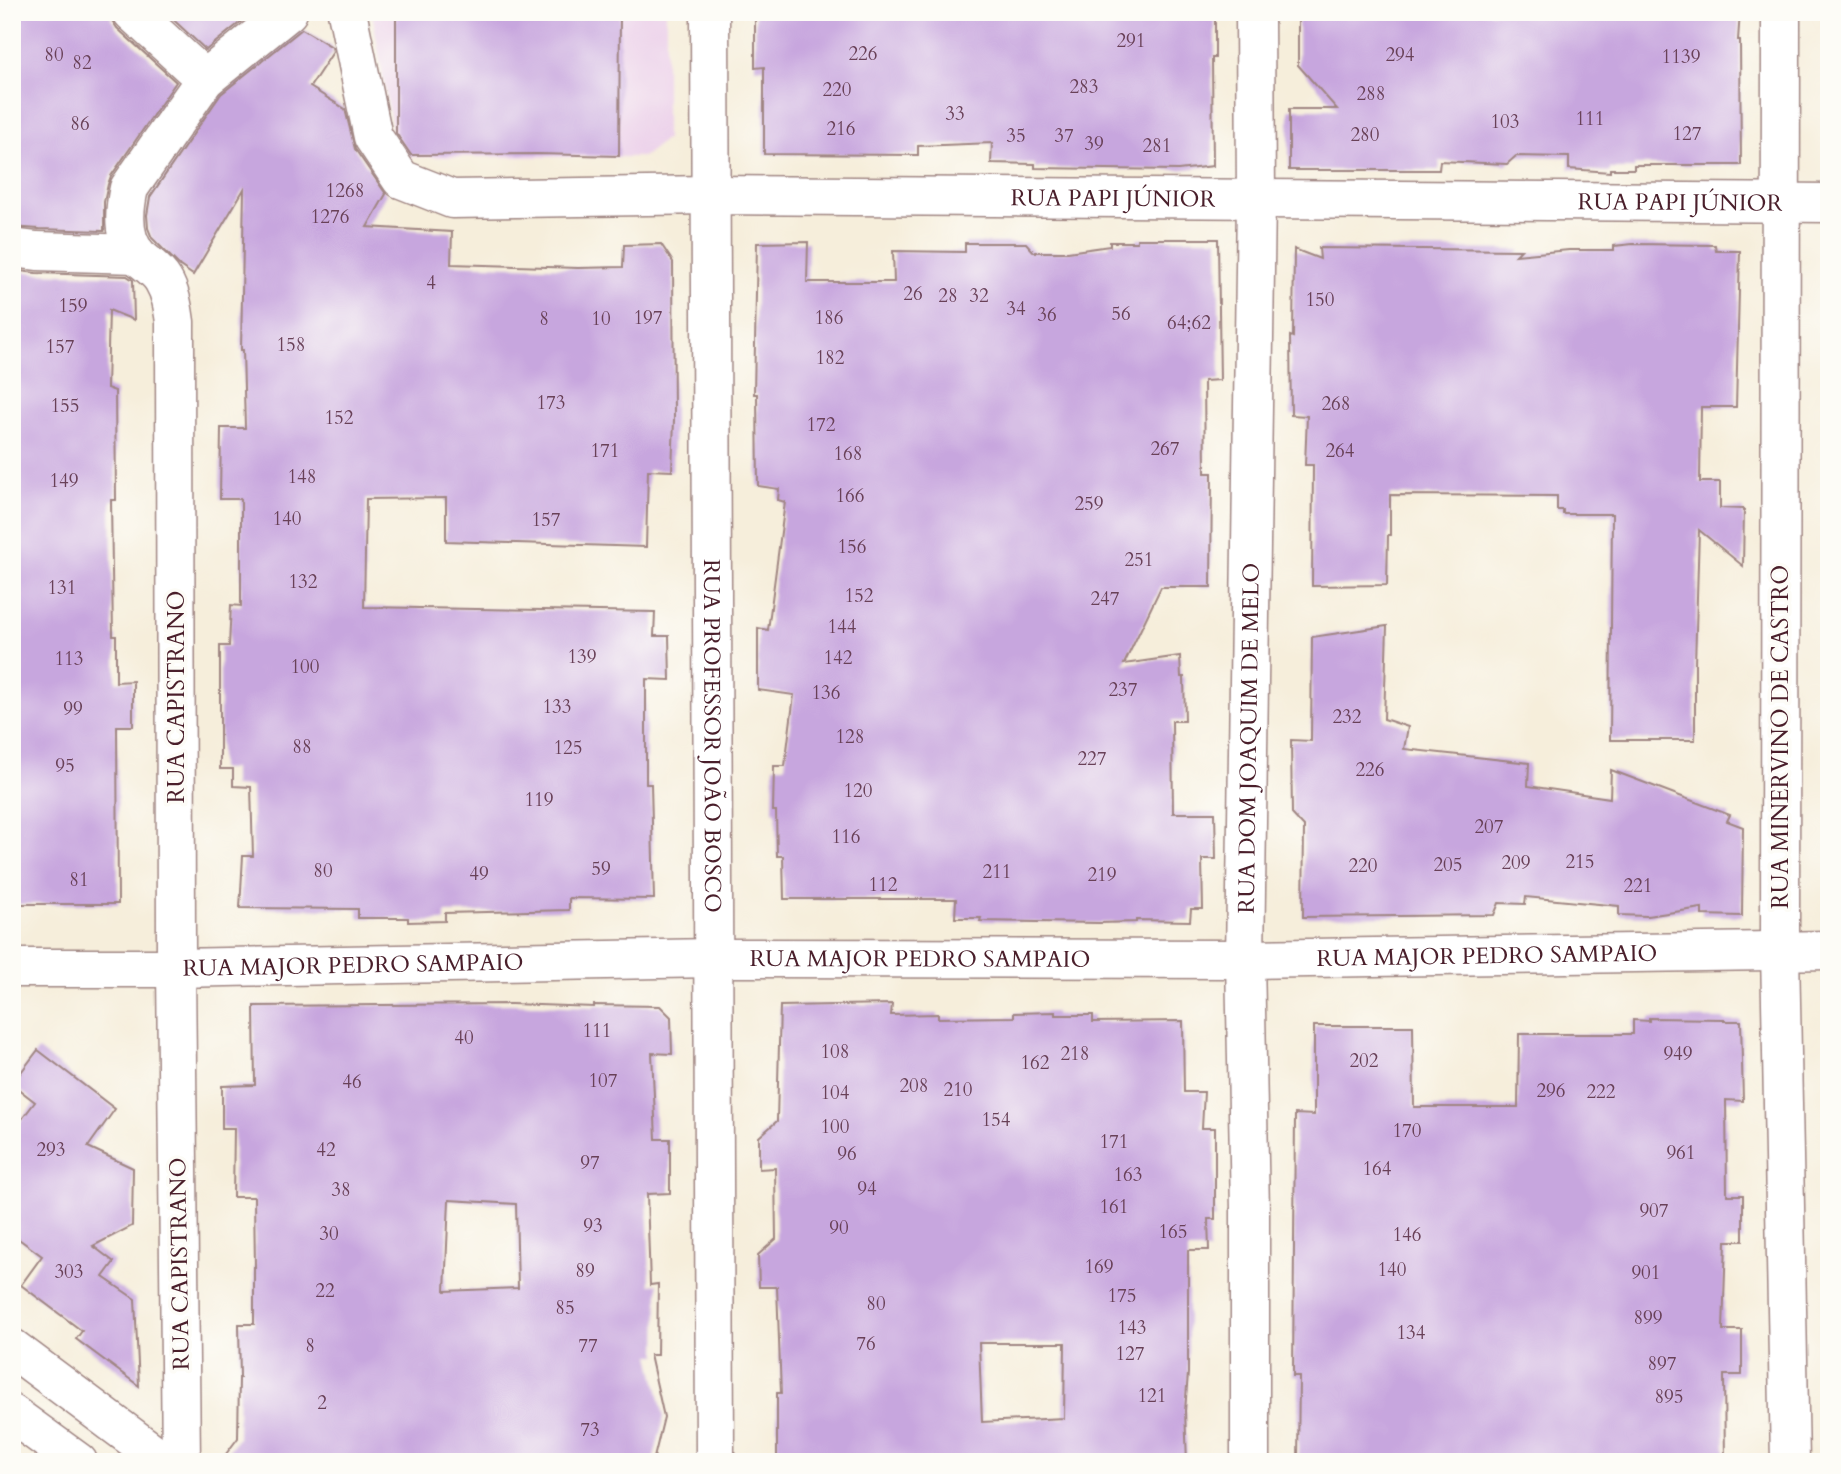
<svg xmlns="http://www.w3.org/2000/svg" width="1841" height="1474" font-family="Cardo,serif">
<style>
.built{fill:#ecd1ea}
.building{fill:#c7a6de;fill-rule:evenodd}
.lines{fill:none;stroke-linecap:round;stroke-linejoin:round}
.minor-casing{stroke:#a08683;stroke-width:41}
.major-casing{stroke:#a08683;stroke-width:41}
.minor{stroke:#fff;stroke-width:38}
.major{stroke:#fff;stroke-width:38}
.labels{text-anchor:middle;stroke-width:7;stroke-linejoin:round;paint-order:stroke}
.number-label{font-size:19px;fill:#694158}
.street-label{font-size:23px;fill:#4a1f2b;stroke:#fdfcf7}
</style>
<rect width="100%" height="100%" fill="#fdfcf7"/>
<filter id="ink" filterUnits="userSpaceOnUse"><feTurbulence type="fractalNoise" baseFrequency=".0143" numOctaves="2"/><feDisplacementMap in="SourceGraphic" scale="14" xChannelSelector="R" yChannelSelector="G"/><feConvolveMatrix kernelMatrix="1 2 1 2 8 2 1 2 1" color-interpolation-filters="sRGB"/></filter>
<filter id="wash" filterUnits="userSpaceOnUse"><feTurbulence type="fractalNoise" baseFrequency=".00686" numOctaves="4" result="noise"/><feDisplacementMap in="SourceGraphic" scale="28" xChannelSelector="R" yChannelSelector="G"/><feGaussianBlur stdDeviation="1.57" result="paint"/><feColorMatrix in="noise" values="0 0 0 0 0 0 0 0 0 0 0 0 0 0 0 0 0 1.4 0 .05"/><feComposite in="paint" operator="in"/></filter>
<g filter="url(#wash)">
<rect width="100%" height="100%" fill="#f6eedb"/>
<polygon class="built" points="372,12 666,12 666,139 643,157 410,157 394,140"/>
<g id="blocks">
<g class="building">
<polygon points="12,12 111,12 111,19 117,28 176,82 111,176 108,184 104,202 104,231 39,229 12,227"/>
<polygon points="165,12 253,12 206,50"/>
<polygon points="396,12 620,12 619,156 538,154 411,155 396,133"/>
<polygon points="755,12 1215,12 1215,58 1212,58 1213,166 1178,170 1035,168 1035,164 991,163 992,143 918,146 918,155 764,154 764,67 755,68"/>
<polygon points="1298,12 1740,12 1738,40 1740,40 1741,165 1634,165 1634,169 1610,169 1610,172 1569,169 1569,157 1516,156 1507,164 1440,161 1439,170 1289,170 1289,109 1337,109 1298,65"/>
<polygon points="302,29 332,47 333,52 310,87 345,109 355,149 386,194 367,227 452,232 451,264 578,268 623,267 624,245 661,244 673,262 674,420 672,471 648,470 646,547 446,541 446,498 366,499 364,607 655,612 654,636 669,636 670,680 646,679 646,784 651,784 654,899 569,898 569,910 445,913 445,921 408,922 408,918 358,918 358,909 240,908 243,856 253,856 251,787 233,786 233,769 220,769 220,646 229,646 231,605 241,606 241,499 220,499 221,428 245,428 243,350 241,350 244,189 193,275 180,266 152,238 148,228 147,215 150,197 221,94"/>
<polygon points="1137,239 1218,239 1220,380 1204,381 1205,473 1212,473 1211,587 1161,587 1124,664 1180,656 1181,677 1184,677 1185,721 1172,721 1173,813 1215,813 1216,859 1202,859 1203,909 1191,909 1190,921 1136,920 1136,922 1099,923 980,921 981,918 955,918 956,899 784,899 783,856 777,856 776,811 773,811 774,766 785,766 794,695 758,690 758,628 768,630 785,502 778,500 779,489 758,486 757,394 754,394 757,243 808,242 807,282 894,282 893,251 965,252 965,243 1026,243 1034,252 1068,252 1110,246 1110,242 1137,242"/>
<polygon points="1633,244 1715,245 1716,251 1740,251 1736,407 1701,407 1700,482 1720,482 1720,508 1744,509 1743,566 1699,530 1695,664 1695,740 1610,740 1612,514 1563,514 1563,510 1557,510 1557,496 1390,495 1390,535 1388,535 1387,585 1312,586 1313,465 1305,465 1307,416 1291,415 1290,336 1293,337 1294,249 1320,259 1319,248 1521,250 1516,255 1569,250 1614,250 1614,246"/>
<polygon points="12,270 36,273 127,276 133,280 134,320 109,310 107,388 115,391 116,500 111,500 113,636 116,636 116,682 133,681 133,726 117,726 118,904 12,904 14,365 12,365"/>
<polygon points="1387,626 1384,719 1408,727 1404,749 1529,763 1528,786 1610,798 1611,770 1730,815 1727,821 1743,827 1742,916 1702,915 1702,908 1647,916 1619,915 1619,906 1526,897 1525,904 1499,903 1494,915 1303,917 1304,827 1292,814 1291,740 1311,741 1312,637"/>
<path d="M511 1004 594 1007V1005L660 1006 671 1017 672 1054 652 1053 656 1139H670V1193L647 1194 650 1285 658 1284 657 1355H650L664 1417 653 1462H220L238 1438 239 1378H240L239 1324H254V1267H255L254 1197H233L234 1128H222V1086L255 1085 254 1006ZM449 1200 516 1204 518 1288 445 1291Z"/>
<path d="M892 1004 891 1015 938 1014V1018L1014 1017V1013L1055 1012V1015H1093V1022L1183 1021 1184 1092H1204L1202 1128H1215V1219H1208L1209 1250H1188V1373L1185 1411 1187 1462H1069L983 1458V1462H777V1393H781L777 1287H759L758 1255 776 1239 775 1168 759 1169V1137L777 1121 780 1006ZM979 1343H1065L1064 1418 982 1422Z"/>
<polygon points="1649,1018 1724,1019 1724,1021 1741,1021 1743,1101 1726,1100 1727,1195 1743,1195 1743,1241 1726,1241 1723,1330 1742,1330 1742,1375 1724,1375 1725,1462 1298,1462 1299,1376 1293,1376 1295,1114 1314,1115 1314,1026 1413,1026 1414,1107 1518,1107 1519,1034 1633,1034 1633,1020 1649,1021"/>
<polygon points="38,1050 115,1109 88,1147 133,1168 132,1226 93,1246 114,1262 103,1277 135,1299 139,1386 76,1339 82,1331 21,1285 42,1256 12,1234 12,1132 35,1102 12,1084"/>
</g>
</g>
</g>
<g filter="url(#ink)">
<use href="#blocks" fill-opacity="0" stroke="#a08683" stroke-width="2"/>
<g class="lines">
<g class="minor-casing">
<g id="minor">
<polyline points="132,12 205,79"/>
<path id="s1" d="M347 12 373 137 401 179 452 199 711 195 1829 203"/>
<path id="s2" d="M710 12 715 1462"/>
<polyline points="1781,12 1780,951 1790,1462"/>
<polyline points="12,248 37,251 136,254"/>
<path id="s3" d="M12 968H176L713 958 1245 959 1829 950"/>
<path d="M181 1462 176 968 175 322C173 308 171 293 163 280 158 271 147 264 139 257 121 239 124 210 129 188L205 79 288 12"/>
<path id="s4" d="M1250 1462V1211L1245 959 1256 200 1255 12"/>
</g>
</g>
<g class="major-casing">
<g id="major">
<polyline points="12,1348 165,1462"/>
<polyline points="12,1414 78,1462"/>
</g>
</g>
<use href="#minor" class="minor"/>
<use href="#major" class="major"/>
</g>
</g>
<g class="labels">
<g class="number-label">
<text x="1131" y="47">291</text>
<text x="863" y="60">226</text>
<text x="54" y="61">80</text>
<text x="1400" y="61">294</text>
<text x="1681" y="63">1139</text>
<text x="82" y="69">82</text>
<text x="1084" y="93">283</text>
<text x="837" y="96">220</text>
<text x="1371" y="100">288</text>
<text x="955" y="120">33</text>
<text x="1590" y="125">111</text>
<text x="1505" y="128">103</text>
<text x="80" y="130">86</text>
<text x="841" y="135">216</text>
<text x="1687" y="140">127</text>
<text x="1365" y="141">280</text>
<text x="1016" y="142">35</text>
<text x="1064" y="142">37</text>
<text x="1094" y="150">39</text>
<text x="1157" y="152">281</text>
<text x="345" y="197">1268</text>
<text x="330" y="223">1276</text>
<text x="431" y="289">4</text>
<text x="913" y="300">26</text>
<text x="948" y="302">28</text>
<text x="979" y="302">32</text>
<text x="1320" y="306">150</text>
<text x="73" y="312">159</text>
<text x="1016" y="315">34</text>
<text x="1121" y="320">56</text>
<text x="1047" y="321">36</text>
<text x="648" y="324">197</text>
<text x="829" y="324">186</text>
<text x="544" y="325">8</text>
<text x="601" y="325">10</text>
<text x="1189" y="329">64;62</text>
<text x="291" y="351">158</text>
<text x="60" y="353">157</text>
<text x="830" y="364">182</text>
<text x="551" y="409">173</text>
<text x="1336" y="410">268</text>
<text x="65" y="412">155</text>
<text x="339" y="424">152</text>
<text x="821" y="431">172</text>
<text x="1165" y="455">267</text>
<text x="605" y="457">171</text>
<text x="1340" y="457">264</text>
<text x="848" y="460">168</text>
<text x="302" y="483">148</text>
<text x="64" y="487">149</text>
<text x="850" y="502">166</text>
<text x="1089" y="510">259</text>
<text x="287" y="525">140</text>
<text x="546" y="526">157</text>
<text x="852" y="553">156</text>
<text x="1139" y="566">251</text>
<text x="303" y="588">132</text>
<text x="62" y="594">131</text>
<text x="859" y="602">152</text>
<text x="1105" y="605">247</text>
<text x="842" y="633">144</text>
<text x="582" y="663">139</text>
<text x="838" y="664">142</text>
<text x="69" y="665">113</text>
<text x="305" y="673">100</text>
<text x="1123" y="696">237</text>
<text x="826" y="699">136</text>
<text x="557" y="713">133</text>
<text x="73" y="715">99</text>
<text x="1347" y="723">232</text>
<text x="850" y="743">128</text>
<text x="302" y="753">88</text>
<text x="568" y="754">125</text>
<text x="1092" y="765">227</text>
<text x="65" y="772">95</text>
<text x="1370" y="776">226</text>
<text x="858" y="797">120</text>
<text x="539" y="806">119</text>
<text x="1489" y="833">207</text>
<text x="846" y="843">116</text>
<text x="1580" y="868">215</text>
<text x="1516" y="869">209</text>
<text x="1448" y="871">205</text>
<text x="1363" y="872">220</text>
<text x="601" y="875">59</text>
<text x="323" y="877">80</text>
<text x="997" y="878">211</text>
<text x="479" y="880">49</text>
<text x="1102" y="881">219</text>
<text x="79" y="886">81</text>
<text x="883" y="891">112</text>
<text x="1638" y="892">221</text>
<text x="597" y="1037">111</text>
<text x="464" y="1044">40</text>
<text x="835" y="1058">108</text>
<text x="1075" y="1060">218</text>
<text x="1678" y="1060">949</text>
<text x="1364" y="1067">202</text>
<text x="1035" y="1069">162</text>
<text x="603" y="1087">107</text>
<text x="352" y="1088">46</text>
<text x="914" y="1092">208</text>
<text x="958" y="1096">210</text>
<text x="1551" y="1097">296</text>
<text x="1601" y="1098">222</text>
<text x="835" y="1099">104</text>
<text x="996" y="1126">154</text>
<text x="835" y="1133">100</text>
<text x="1407" y="1137">170</text>
<text x="1114" y="1148">171</text>
<text x="51" y="1156">293</text>
<text x="326" y="1156">42</text>
<text x="1681" y="1159">961</text>
<text x="847" y="1160">96</text>
<text x="590" y="1169">97</text>
<text x="1377" y="1175">164</text>
<text x="1128" y="1181">163</text>
<text x="867" y="1195">94</text>
<text x="341" y="1196">38</text>
<text x="1114" y="1213">161</text>
<text x="1654" y="1217">907</text>
<text x="593" y="1232">93</text>
<text x="839" y="1234">90</text>
<text x="1173" y="1238">165</text>
<text x="329" y="1240">30</text>
<text x="1407" y="1241">146</text>
<text x="1099" y="1273">169</text>
<text x="1392" y="1276">140</text>
<text x="585" y="1277">89</text>
<text x="69" y="1278">303</text>
<text x="1646" y="1279">901</text>
<text x="325" y="1297">22</text>
<text x="1122" y="1302">175</text>
<text x="876" y="1310">80</text>
<text x="565" y="1314">85</text>
<text x="1648" y="1324">899</text>
<text x="1132" y="1334">143</text>
<text x="1411" y="1339">134</text>
<text x="866" y="1350">76</text>
<text x="310" y="1352">8</text>
<text x="588" y="1352">77</text>
<text x="1130" y="1360">127</text>
<text x="1662" y="1370">897</text>
<text x="1152" y="1402">121</text>
<text x="1669" y="1403">895</text>
<text x="322" y="1409">2</text>
<text x="590" y="1436">73</text>
</g>
<g class="street-label">
<text dy="8" stroke="none"><textPath href="#s1" startOffset="894">RUA PAPI JÚNIOR</textPath></text>
<text dy="8" stroke="none"><textPath href="#s1" startOffset="1461">RUA PAPI JÚNIOR</textPath></text>
<text transform="translate(176 697) rotate(-90)" y="8">RUA CAPISTRANO</text>
<text dy="8" stroke="none"><textPath href="#s2" startOffset="724">RUA PROFESSOR JOÃO BOSCO</textPath></text>
<text dy="8" stroke="none"><textPath href="#s4" startOffset="724">RUA DOM JOAQUIM DE MELO</textPath></text>
<text transform="translate(1780 737) rotate(-90)" y="8">RUA MINERVINO DE CASTRO</text>
<text dy="8" stroke="none"><textPath href="#s3" startOffset="1475">RUA MAJOR PEDRO SAMPAIO</textPath></text>
<text dy="8" stroke="none"><textPath href="#s3" startOffset="908">RUA MAJOR PEDRO SAMPAIO</textPath></text>
<text dy="8" stroke="none"><textPath href="#s3" startOffset="341">RUA MAJOR PEDRO SAMPAIO</textPath></text>
<text transform="translate(179 1264) rotate(-91)" y="8">RUA CAPISTRANO</text>
</g>
</g>
<rect width="1841" height="1474" fill="none" stroke="#fdfcf7" stroke-width="42"/>
</svg>
